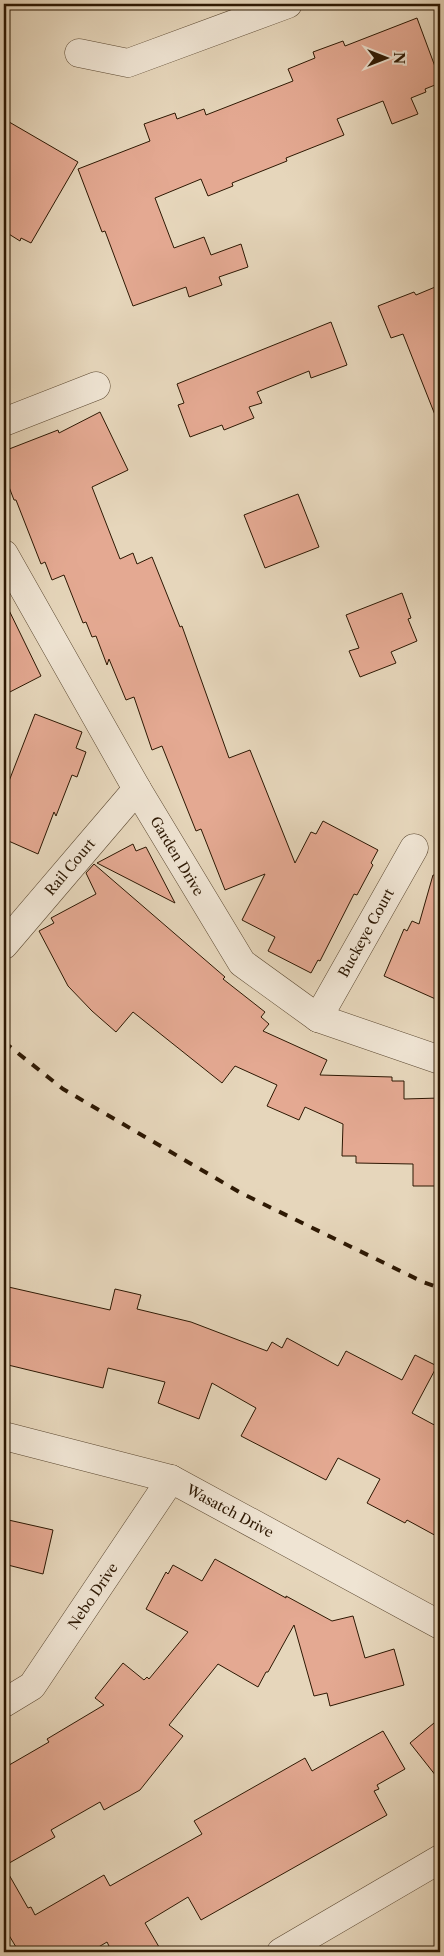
<svg xmlns="http://www.w3.org/2000/svg" width="444" height="1956" font-family="'Libre Caslon Text',serif">
<style>
.building{fill:#e4a992;stroke:#2d1803}
.lines{fill:none;stroke-linecap:round;stroke-linejoin:round}
.street-casing{stroke:#5b4831;stroke-width:29}
.street{stroke:#efe4d3;stroke-width:28}
.rail{stroke:#2d1803;stroke-width:4;stroke-dasharray:9 9;stroke-linecap:butt}
.labels{text-anchor:middle;stroke-width:4;stroke-linejoin:round;paint-order:stroke}
.street-label{font-size:14px;fill:#2d1803;stroke:#efe4d3}
</style>
<rect width="100%" height="100%" fill="#e6d6bb"/>
<filter id="stains"><feTurbulence type="fractalNoise" baseFrequency=".004" numOctaves="4"/><feColorMatrix values="0 0 0 0 .2 0 0 0 0 .09 0 0 0 0 .02 0 0 0 .5 -.17"/></filter>
<radialGradient id="worn" r=".72"><stop offset=".6" stop-color="#630" stop-opacity="0"/><stop offset="1" stop-color="#630" stop-opacity=".3"/></radialGradient>
<g class="building">
<polygon points="417,18 440,80 440,83 425,89 426,92 411,98 418,114 392,124 383,101 337,119 344,135 286,158 287,161 232,183 233,186 208,196 201,179 155,198 174,248 204,237 211,255 241,244 248,267 219,277 222,285 189,297 186,287 133,306 105,231 102,232 78,169 150,141 144,124 175,113 177,119 204,109 206,115 293,81 288,69 315,58 313,52 343,41 345,46"/>
<polygon points="4,119 78,162 31,243 21,238 20,241 4,231"/>
<polygon points="440,285 440,424 439,425 403,334 391,338 378,306 414,292 416,295"/>
<polygon points="331,322 347,365 311,378 309,371 257,392 262,403 249,407 254,418 224,430 222,425 190,437 178,405 184,403 177,384"/>
<polygon points="100,412 128,470 92,487 120,559 133,553 137,564 152,557 180,627 182,626 229,758 250,750 295,863 311,832 316,834 323,821 378,850 371,863 373,865 357,895 354,894 320,961 318,960 311,973 268,951 275,937 242,920 265,874 225,890 201,829 196,831 162,746 152,750 134,697 126,700 109,659 107,665 96,636 92,637 86,622 83,623 64,575 52,580 45,562 41,564 16,500 14,500 4,474 4,451 58,430 59,433"/>
<polygon points="298,494 319,547 265,568 244,515"/>
<polygon points="402,593 411,618 408,619 417,641 391,652 396,663 360,677 349,651 359,648 346,615"/>
<polygon points="4,600 41,676 4,695"/>
<polygon points="35,714 82,732 76,748 86,752 77,777 72,775 56,816 54,812 38,854 4,839 4,794"/>
<polygon points="133,844 136,851 146,847 175,903 97,863"/>
<polygon points="94,864 225,977 223,979 265,1012 261,1017 269,1024 263,1031 327,1060 320,1075 392,1077 392,1081 404,1081 404,1099 440,1098 440,1186 413,1186 413,1164 356,1163 356,1156 342,1156 343,1124 305,1107 299,1120 267,1106 277,1085 235,1066 222,1083 133,1012 116,1032 92,1011 68,986 39,931 54,923 51,918 96,894 86,873"/>
<polygon points="433,875 440,876 440,1001 384,976 404,929 407,931 412,921 419,924"/>
<polygon points="4,1286 110,1310 115,1289 141,1295 137,1309 191,1322 267,1351 272,1342 282,1348 287,1338 338,1366 346,1351 402,1380 415,1355 437,1366 412,1413 440,1428 440,1538 407,1520 405,1523 367,1503 380,1479 338,1458 326,1480 241,1436 256,1408 212,1383 199,1419 158,1403 165,1382 108,1368 103,1388 4,1364"/>
<polygon points="4,1519 53,1530 43,1574 4,1564"/>
<polygon points="215,1559 286,1598 286,1596 332,1621 353,1616 365,1658 394,1649 404,1685 330,1706 327,1693 314,1696 294,1625 268,1672 266,1672 258,1687 218,1664 169,1725 183,1736 140,1790 104,1810 100,1802 51,1830 55,1837 4,1866 28,1908 31,1907 35,1915 104,1875 110,1886 202,1834 194,1821 305,1758 312,1771 383,1731 405,1769 377,1785 379,1789 374,1791 387,1815 201,1920 188,1897 145,1923 162,1952 112,1952 107,1942 90,1952 19,1952 4,1927 4,1768 49,1742 47,1739 104,1705 95,1698 123,1663 144,1680 147,1677 149,1679 188,1632 146,1609 166,1572 168,1574 173,1565 202,1581"/>
<polygon points="440,1718 440,1781 410,1743"/>
</g>
<g class="lines">
<g class="street-casing">
<g id="street">
<polyline points="79,53 128,63 288,4"/>
<polyline points="4,422 96,386"/>
<polyline points="4,554 137,789 242,963 318,1018 440,1060"/>
<polyline points="4,945 137,789"/>
<polyline points="318,1018 414,848"/>
<polyline points="4,1436 171,1479 440,1625"/>
<polyline points="4,1703 32,1686 171,1479"/>
<polyline points="281,1952 440,1859"/>
</g>
</g>
<use href="#street" class="street"/>
<polyline class="rail" points="4,1042 63,1089 241,1193 423,1282 440,1288"/>
</g>
<g class="labels">
<g class="street-label">
<text transform="translate(177 856) rotate(59)" y="5">Garden Drive</text>
<text transform="translate(70 867) rotate(-50)" y="5">Rail Court</text>
<text transform="translate(366 933) rotate(-61)" y="5">Buckeye Court</text>
<text transform="translate(230 1511) rotate(28)" y="5">Wasatch Drive</text>
<text transform="translate(93 1596) rotate(-56)" y="5">Nebo Drive</text>
</g>
</g>
<rect width="444" height="1956" fill="none" stroke="#e6d6bb" stroke-width="20"/>
<rect x="5" y="5" width="434" height="1946" fill="none" stroke="#2d1803" stroke-width="2.5"/>
<rect x="10" y="10" width="424" height="1936" fill="none" stroke="#2d1803"/>
<g transform="translate(386 58) rotate(90)" stroke="#efe4d3" stroke-width="4" paint-order="stroke">
<path d="M0-4L9 19L0 12L-9 19Z" fill="#2d1803"/>
<text y="-8" font-size="14" font-weight="bold" text-anchor="middle" fill="#2d1803">N</text>
</g>
<rect width="100%" height="100%" filter="url(#stains)"/>
<rect width="100%" height="100%" fill="url(#worn)"/>
</svg>
